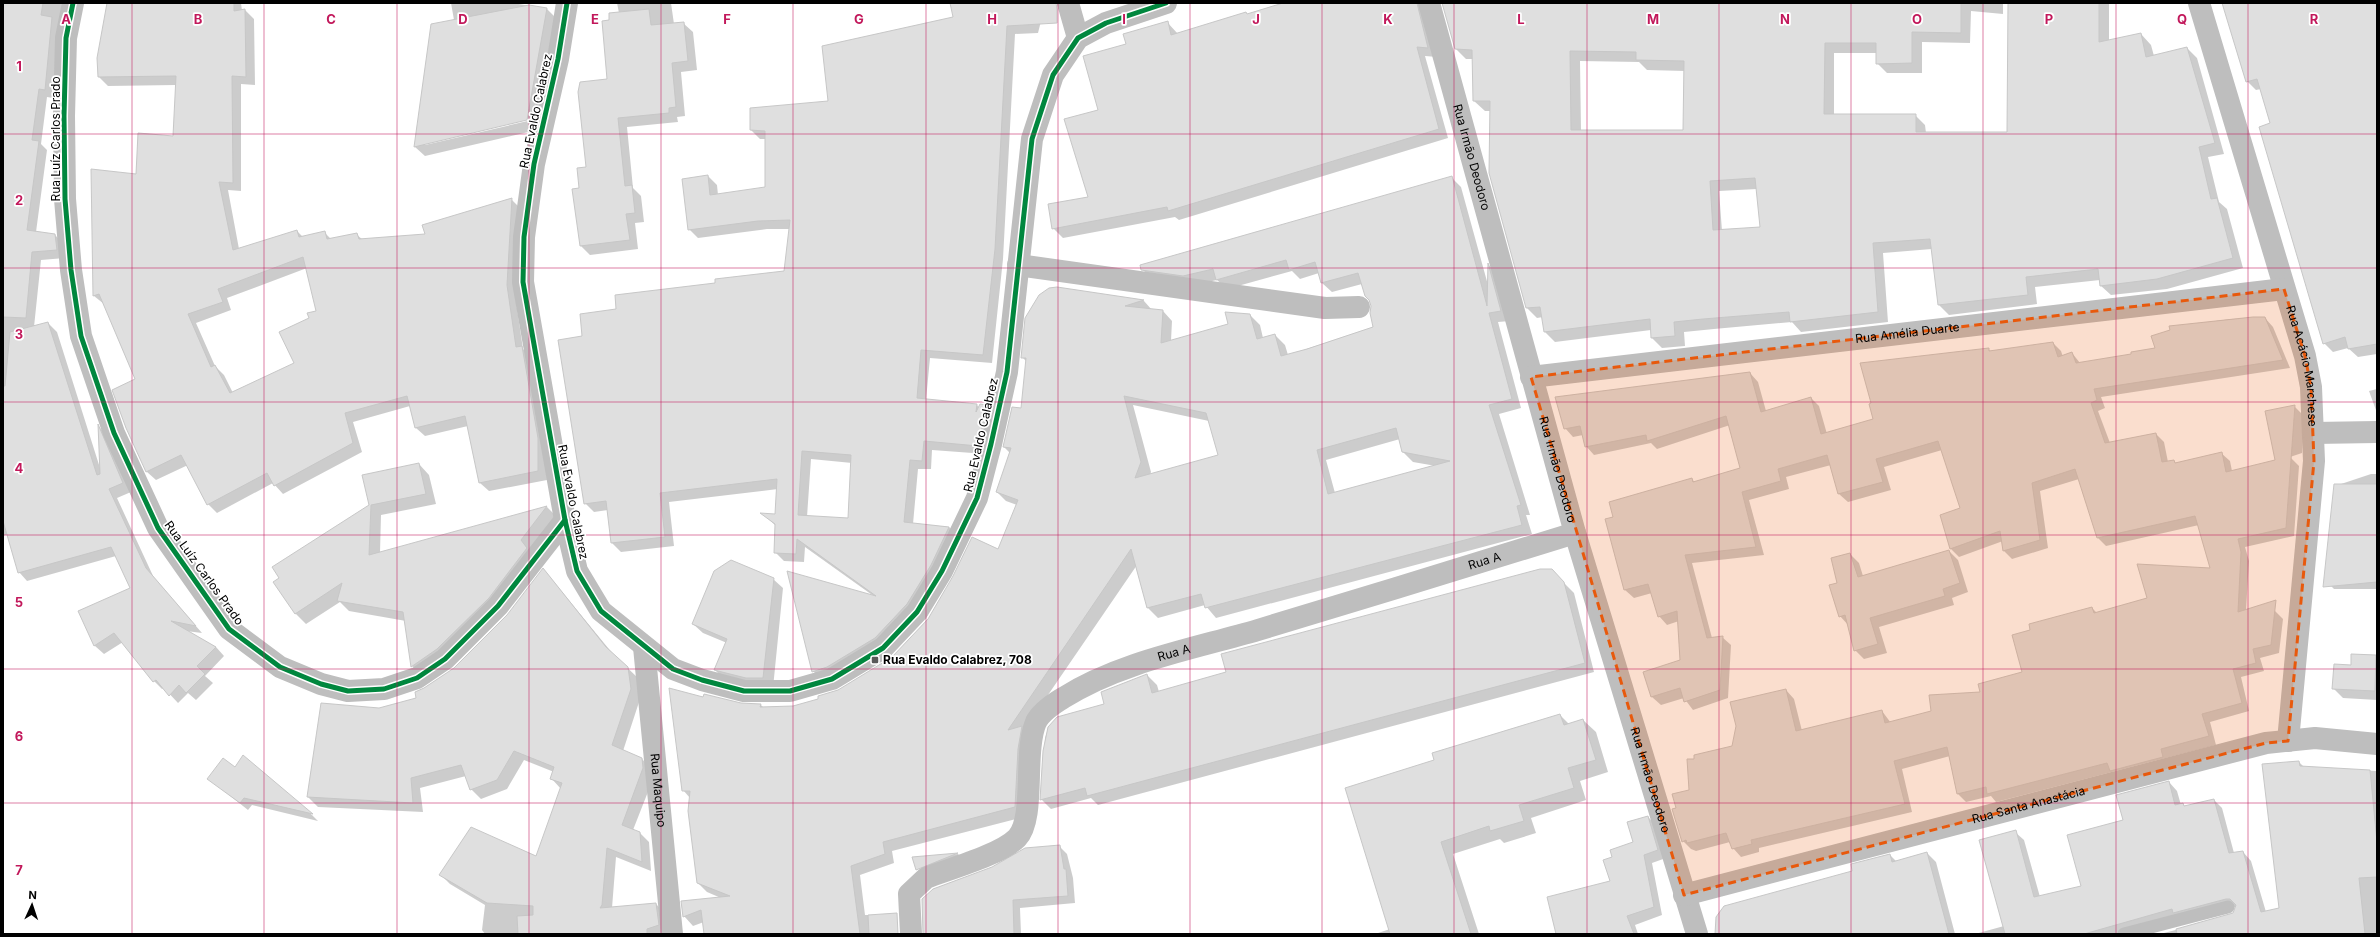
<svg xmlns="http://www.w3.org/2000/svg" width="2380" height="937" font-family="Inter,sans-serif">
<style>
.shadow{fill:#0003;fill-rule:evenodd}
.building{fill:#dfdfdf;stroke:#c7c7c7;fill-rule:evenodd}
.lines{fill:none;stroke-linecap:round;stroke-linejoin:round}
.lane{stroke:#bebebe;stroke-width:13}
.street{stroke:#bebebe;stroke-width:22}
.cycleway-casing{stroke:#fff;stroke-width:8}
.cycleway{stroke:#00873e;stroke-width:5}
.marked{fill:#e8590c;fill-opacity:0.2;stroke:#e8590c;stroke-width:3;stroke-dasharray:8 5;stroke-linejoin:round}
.grid{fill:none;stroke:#c2185b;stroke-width:1;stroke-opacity:0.55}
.poi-dot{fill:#595959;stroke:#fff;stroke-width:1.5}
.labels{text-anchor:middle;stroke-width:3.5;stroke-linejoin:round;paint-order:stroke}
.street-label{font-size:12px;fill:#000;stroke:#fff}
.poi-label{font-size:12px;font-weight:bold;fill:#000;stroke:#fff;text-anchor:start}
.grid-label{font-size:13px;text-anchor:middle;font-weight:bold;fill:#c2185b;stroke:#fff;stroke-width:3.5;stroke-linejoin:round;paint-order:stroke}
</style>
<rect width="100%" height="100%" fill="#fff"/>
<g class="shadow">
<polygon points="3,3 62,3 59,55 53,98 47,97 41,144 47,150 36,232 55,235 64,244 65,258 41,260 34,327 48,323 57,332 100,468 99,427 106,434 131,492 117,498 154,578 202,633 186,631 216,647 224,656 205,676 213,683 196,700 188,693 178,703 164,688 162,689 154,681 123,642 104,654 95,646 79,611 132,588 116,556 27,581 19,572 8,534 3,536"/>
<path d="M108 3H241L242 11 245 10 254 19 255 85 241 84V191L228 190 239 249 297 231 303 237 324 232 331 239 356 234 363 240 427 235 511 199 520 208 515 295 523 349 530 356 546 448 547 480 489 491 480 483 468 426 425 436 416 428 410 406 353 422 362 452 283 494 273 483 217 513 208 504 188 465 156 480 147 472 136 380 104 304 94 296 92 170 136 175 174 137 176 85 108 86 99 77 98 58ZM307 268 317 311 310 318 295 364 233 393 224 375 215 366 196 323 231 310 227 298Z"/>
<path d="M451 3H513L547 9 557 19 537 130 425 156 415 147 454 20ZM532 118V120L425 145V143Z"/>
<polygon points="617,3 671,3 674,24 683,23 693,32 697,70 681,72 685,116 677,117 678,122 627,127 633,188 641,196 644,222 635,223 638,249 590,255 581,246 573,190 580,189 588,168 609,80 610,21 619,13"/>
<path d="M951 3H1043L1044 9 1038 33 1015 34 1003 259 992 363 930 358 926 400 977 405 979 408 987 406 995 414 986 454 932 450 931 469H918L913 524 949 527 958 536 916 613 822 680 813 671 875 597 805 547 804 562 784 561 775 552 776 526 763 514 776 515 778 489 669 502 674 546 621 552 612 543 608 510 594 512 585 503 618 310 716 284 785 272 790 229H767L698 238 689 229 708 176 717 185 718 195 766 188V139H760L751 130 829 102 955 18ZM811 459 852 463 849 519 807 517Z"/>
<polygon points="1287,3 1432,3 1437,57 1425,56 1448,138 1179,220 1175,217 1063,238 1053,228 1089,198 1099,110 1127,45 1167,22 1178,34 1246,13 1248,15"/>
<path d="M1450 3H2003V14L1971 11 1970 43 1922 42V73H1887L1877 63V53H1834V115H1915L1925 125 1926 133 2008 134 2009 3H2109V41L2141 34 2151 45 2154 56 2187 48 2197 58 2224 154 2208 157 2219 202 2227 209 2243 268 2167 289 2111 295 2100 285V280L2035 287 2037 304 1949 315 1939 305 1932 249 1883 253 1888 322 1801 332 1792 322 1714 329 1684 332 1685 346 1662 348 1652 338 1651 330 1555 342 1545 332 1543 317 1537 318 1527 308 1491 111H1485L1474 101 1473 59H1466L1456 49ZM1580 61 1639 62 1647 70 1685 71 1684 131H1581ZM1757 189 1761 228 1722 231 1719 191Z"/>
<polygon points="2223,3 2377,3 2377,354 2358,357 2348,348 2333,352 2324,343 2271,124 2261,89 2256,90 2247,81"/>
<path d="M1451 177 1461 187 1488 285 1489 265 1497 274 1510 321 1498 322 1521 408 1499 414 1530 515H1526L1532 534 1216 618 1205 605 1158 618 1148 608 1137 565 1024 730V817L892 851 894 863 860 875 865 915H883L893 934H705L704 922 693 926 684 916 721 898 707 892 697 882 690 798 683 790 704 698 741 704H760L764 708 793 707 820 700 839 691 893 657 998 551 1017 505 1006 501 997 492 1010 453 1004 447 1013 408 1022 409 1027 362 1022 357 1057 288 1144 301 1152 310 1163 311 1172 321 1171 341 1230 325 1250 315 1260 325 1263 338 1275 335 1285 345 1288 355 1375 327 1372 306 1362 284 1332 292 1322 283 1319 273 1300 279 1292 271 1227 289 1217 280 1194 285 1152 279 1142 269ZM1133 405 1209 421 1219 456 1150 475 1151 472ZM1400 439 1403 452 1413 462 1436 466 1335 493 1326 460Z"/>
<polygon points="2265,318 2273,327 2290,368 2101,397 2105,408 2098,411 2110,443 2156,434 2164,442 2168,462 2173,461 2176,464 2221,453 2230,461 2232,471 2284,459 2294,406 2304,416 2302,453 2290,457 2299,466 2294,536 2245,547 2249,561 2246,610 2275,611 2283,619 2279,653 2260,658 2264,671 2241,677 2249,711 2210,722 2216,745 1996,802 1991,796 1966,802 1958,794 1950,756 1902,769 1912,812 1759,848 1759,852 1741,857 1733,848 1730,842 1696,851 1691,849 1683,841 1677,809 1690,791 1695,760 1733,747 1786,690 1794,699 1802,731 1882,711 1891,723 1932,712 1981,693 2023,673 2092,608 2097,613 2148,599 2211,569 2199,525 2106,546 2098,538 2079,479 2040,491 2048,548 2012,559 2004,551 2003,541 1959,557 1951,549 1961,509 1942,450 1884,467 1891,490 1848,502 1839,494 1831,465 1786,477 1789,489 1749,500 1764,555 1692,563 1712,638 1722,637 1731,645 1728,698 1693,710 1684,698 1661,705 1652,697 1645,673 1681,661 1679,621 1667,625 1659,616 1652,593 1634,598 1625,590 1606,520 1692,479 1695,483 1741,469 1730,425 1657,449 1651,443 1594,455 1586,446 1583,435 1573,437 1565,428 1750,373 1758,382 1766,411 1811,398 1819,406 1827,434 1875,420 1988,349 1990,351 2053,343 2061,351 2063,357 2072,353 2080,363 2133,355 2157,348 2172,330 2171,327 2231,319"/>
<polygon points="2377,389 2377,413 2369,391"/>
<polygon points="419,464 429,475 436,504 381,515 380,553 547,507 557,517 537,559 423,676 412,666 406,621 349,611 340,602 306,624 295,613 371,505 364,476"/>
<polygon points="2371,474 2377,474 2377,589 2334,589 2325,580 2335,486"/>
<polygon points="1949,551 1958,560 1968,592 1952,598 1954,605 1879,627 1887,653 1864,659 1855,650 1849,626 1840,616 1838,584 1850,554 1859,563 1863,576"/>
<polygon points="544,570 613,654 638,678 640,699 623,751 642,759 652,769 653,779 633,830 640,833 649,842 651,871 616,857 612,908 656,904 666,914 668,934 485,934 482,930 485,905 450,884 441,875 537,858 561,789 551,778 554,772 524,760 507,789 481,799 471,789 466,776 420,788 423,812 318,807 308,797 379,709 417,699 424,689 454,669 508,616"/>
<polygon points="1551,570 1574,593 1594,672 1098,805 1091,798 1051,809 1042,800 1045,738 1049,726 1105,705 1147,675 1157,685 1159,692 1227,673"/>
<polygon points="773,579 783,588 773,688 725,680 715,670 727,643 703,633 693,624"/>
<polygon points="2375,656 2377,658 2377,700 2343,698 2333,688 2352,666"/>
<polygon points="1560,715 1569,724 1583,720 1596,732 1608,772 1580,781 1586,800 1531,818 1536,833 1504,843 1500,839 1453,854 1479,934 1375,934 1390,929 1436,761"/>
<polygon points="243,757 312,815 318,821 252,805 248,810 209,779 235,768"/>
<polygon points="2299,762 2304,767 2377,771 2377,934 2160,934 2230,916 2235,913 2236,907 2132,934 1975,934 2004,926 2015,832 2024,840 2040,897 2082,886 2125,820 2169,782 2177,791 2181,805 2185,807 2214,800 2222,808 2234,853 2243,852 2251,861 2266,912 2280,909"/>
<polygon points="1648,817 1656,825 1666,858 1652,863 1662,915 1635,925 1638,934 1557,934 1611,882"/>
<polygon points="1059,846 1067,854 1073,878 1075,903 1020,908 1021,934 926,934"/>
<polygon points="1927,853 1936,862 1955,934 1716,934 1890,855 1897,862"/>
<polygon points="958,854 967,864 930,877 920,867 919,858"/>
</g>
<g class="building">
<polygon points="3,3 43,3 41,15 52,17 45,90 39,89 32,140 39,141 27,230 55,234 57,250 32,252 26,318 3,317"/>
<path d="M107 3H234V11L245 9 246 77 232 76 233 183 219 182 233 250 297 230 299 237 325 231 327 239 357 233 359 239 425 234 422 225 512 198 507 285 516 347 522 346 538 438V471L479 483 465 416 415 428 407 396 345 413 353 443 274 486 267 473 207 505 181 455 146 472 126 428 112 390 135 379 99 294 93 296 91 169 136 174 138 133 173 136 176 76 98 77 97 58ZM303 257 316 311 307 313 309 318 279 332 294 363 230 393 215 365 211 367 188 314 223 302 218 289Z"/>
<path d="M950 3H1056L1057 9V23L1007 26 995 249 983 355 921 350 917 398 977 404 976 412 980 404 987 405 978 446 924 441 922 461 910 460 904 522 949 527 931 565 907 604 875 638 827 667 812 672 787 571 876 596 797 539 796 554 774 553 775 524 760 513 775 514 777 479 660 493 665 537 611 543 606 501 584 504 558 340 582 336 580 314 616 309 615 295 715 283V279L784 271 790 220 758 221 688 230 682 179 708 175 710 195 765 187V131L750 130V108L828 101 822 46 953 17ZM802 451 851 455 848 518 798 515Z"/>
<polygon points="1283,3 1417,3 1428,48 1417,47 1439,129 1168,211 1167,207 1052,229 1048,204 1088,197 1064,119 1098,110 1083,56 1126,44 1123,34 1168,21 1171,35 1246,12 1247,14"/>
<path d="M1442 3H1961V33L1912 32V63L1876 64V43H1825L1824 114H1916V132H2007L2008 3H2099V42L2141 33 2146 57 2187 47 2215 143 2199 147 2211 199 2217 198 2233 258 2157 279 2100 286 2098 269 2026 277 2028 295 1938 305 1930 239 1873 243 1878 312 1790 322 1789 312 1703 319 1674 322 1675 336 1651 338 1650 319 1544 332 1540 307 1526 308 1489 173 1490 101H1473L1472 50 1455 49ZM1570 51 1636 52V60L1684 61 1683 130H1571ZM1755 178 1760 227 1713 230 1710 181Z"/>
<polygon points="2222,3 2377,3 2377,344 2348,349 2345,337 2323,344 2259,127 2270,123 2257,79 2246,82"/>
<polygon points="529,5 547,8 527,120 414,147 431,24"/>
<polygon points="649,9 651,25 684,22 688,61 672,63 676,107 669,108 669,113 618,118 625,186 632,185 635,213 626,214 630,240 580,246 572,189 579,188 577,168 586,167 578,92 580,82 607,79 602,21 609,20 609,13"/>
<path d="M1452 176 1486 302 1487 306 1488 263 1501 311 1489 313 1512 399 1489 405 1521 505 1517 506 1522 525 1205 608 1201 594 1147 608 1131 549 1008 730 1022 726 1018 749 1015 807 883 842 885 854 851 866 860 934H704L701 910 683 917 681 901 730 896 697 883 688 811 690 791H682L669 688 703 697 704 694 741 703 761 704 760 707 793 706 818 699V696L838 690 892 657 928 619 953 576 972 537 998 549 1018 500 996 492 1011 448 1003 447 1012 407 1021 408 1026 358H1021L1025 318 1039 295 1049 288 1057 287 1144 300 1125 306 1163 310 1161 343 1228 324 1225 312 1250 314 1257 339 1275 334 1281 356 1307 349 1373 327 1370 313 1371 306 1369 300 1365 296 1358 273 1321 283 1315 262 1289 270 1286 260 1216 280 1213 269 1183 276 1141 270 1140 265ZM1124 396 1206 413 1218 455 1135 478 1141 462ZM1396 428 1402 452 1450 461 1328 494 1317 450Z"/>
<polygon points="2253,317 2265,317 2283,360 2094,389 2097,400 2091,403 2105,443 2156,433 2162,462 2174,460 2175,463 2222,452 2226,472 2275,460 2265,411 2295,405 2286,528 2238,539 2241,552 2238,612 2276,600 2271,645 2253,649 2256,663 2233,669 2242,703 2202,714 2209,736 2161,749 2163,757 2110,771 2107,763 1987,794 1986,787 1957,794 1947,747 1894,761 1905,804 1751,840 1752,844 1732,849 1726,833 1687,843 1686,840 1682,842 1672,809 1676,808 1672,794 1689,790 1687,759 1694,759 1694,755 1732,746 1736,726 1730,702 1786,689 1796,731 1882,710 1885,723 1931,711 1929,695 1980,692 1978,684 2022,672 2012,635 2030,630 2029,624 2092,607 2094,613 2147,598 2137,564 2210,568 2195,516 2097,538 2075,469 2032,483 2040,540 2003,551 2000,531 1950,549 1940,515 1960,508 1938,441 1876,459 1883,482 1838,494 1827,455 1778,469 1781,481 1742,492 1756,547 1685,555 1707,638 1723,636 1720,690 1684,702 1680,688 1651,697 1643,672 1680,660 1677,611 1658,617 1648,584 1624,590 1605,519 1613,517 1609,502 1692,478 1693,482 1740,468 1726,416 1647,441 1646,435 1585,447 1580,426 1564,429 1555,397 1750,372 1761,412 1811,397 1821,434 1873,419 1869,404 1871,403 1860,363 1989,348 1989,351 2053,342 2058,357 2072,352 2076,363 2131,354 2131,352 2155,348 2151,336 2170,330 2169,326"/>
<polygon points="48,322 97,475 100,474 98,424 123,483 109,489 146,568 196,626 171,621 216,647 197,666 205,674 186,693 179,685 169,696 156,680 153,682 114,633 94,646 78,611 130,588 111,547 18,573 3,521 3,386 5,386 10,332"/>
<polygon points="419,463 426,494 371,505 369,555 547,506 521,540 527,548 489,598 437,649 411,667 403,612 337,601 342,583 295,614 273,582 279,578 272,567 369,505 362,475"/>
<polygon points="2334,484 2377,484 2377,582 2323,587"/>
<polygon points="1949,550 1960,583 1943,589 1945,596 1870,618 1878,644 1854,651 1845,615 1839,617 1829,585 1837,583 1831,558 1850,553 1858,577"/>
<polygon points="731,560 774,578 763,678 746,678 714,670 727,639 692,624 714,571"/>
<polygon points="543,568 606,647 628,667 631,689 612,745 642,758 643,768 622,825 640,832 642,862 607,848 602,905 600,908 656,903 659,925 647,929 647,934 518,934 517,916 533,915 533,906 487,903 439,875 471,827 536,856 562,783 550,779 554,767 514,751 497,780 470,790 461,765 411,778 413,803 307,797 321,703 379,708 416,698 415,692 424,688 454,668 507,615"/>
<polygon points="1540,569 1552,569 1564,582 1585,663 1087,796 1085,788 1040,800 1043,751 1048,727 1057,717 1104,704 1101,692 1147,674 1152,693 1226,672 1221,654"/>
<polygon points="2351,654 2376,655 2375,691 2332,689 2334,664 2351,665"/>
<polygon points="1560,714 1564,725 1583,719 1596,760 1568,768 1574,788 1519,805 1524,821 1490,831 1489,826 1441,842 1471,934 1390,934 1345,788 1434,760 1432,753"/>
<polygon points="243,755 313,814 244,798 240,803 207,779 223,758 235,767"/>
<polygon points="2299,761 2300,766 2370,770 2377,842 2377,877 2359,878 2365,934 2177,934 2176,929 2233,913 2236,905 2230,899 2226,899 2173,913 2172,909 2084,934 2005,934 1979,840 2016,830 2034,897 2081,886 2067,835 2123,820 2116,795 2169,781 2175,805 2183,803 2184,806 2214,799 2229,853 2243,851 2261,912 2279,908 2262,764"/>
<polygon points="1648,816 1658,850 1644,855 1654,907 1627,916 1634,934 1556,934 1547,897 1610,881 1603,860 1612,857 1610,850 1633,842 1627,822"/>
<polygon points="1060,845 1064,869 1066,869 1068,896 1013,900 1014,934 923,934 922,899 933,889 992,867 1025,848"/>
<polygon points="1927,852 1949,934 1715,934 1716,917 1724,906 1852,871 1851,864 1890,854 1892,862"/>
<polygon points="958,853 916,870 912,857"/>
<polygon points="897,913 898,934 869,934 868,915"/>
</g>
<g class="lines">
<polyline class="lane" points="2124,934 2228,907"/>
<g class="street">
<polyline points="73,3 66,38 64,116 65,199 71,270 81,336 114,433 158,528 229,629 280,667 321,684 348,691 384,689 417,678 445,659 498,606 565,520"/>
<polyline points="567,3 558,59 534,164 524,237 523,282 565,520 577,571 601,611 673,669 702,680 744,691 790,691 832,679 883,648 917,612 942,571 977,498 991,444 1007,372 1032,139 1053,75 1078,38 1106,23 1166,3"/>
<polyline points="1068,3 1078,38"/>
<path id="s1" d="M1429 3 1575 533 1697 934"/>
<path id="s2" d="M2199 3 2305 356 2311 387 2314 461 2288 741"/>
<polyline points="1018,265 1325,308 1359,307"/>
<path id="s3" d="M1531 377 2284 289"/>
<polyline points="2314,433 2377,432"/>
<path id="s4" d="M644 647 672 934"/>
<path id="s5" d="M1684 895 2266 743 2315 738 2377 744"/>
<path id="s6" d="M911 934 909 894 926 878C949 869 1000 855 1017 838 1036 818 1023 752 1036 722 1041 712 1053 704 1063 698 1120 662 1193 649 1258 630 1364 598 1469 566 1575 533"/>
</g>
<g class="cycleway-casing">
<g id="cycleway">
<polyline points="73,3 66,38 64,116 65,199 71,270 81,336 114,433 158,528 229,629 280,667 321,684 348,691 384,689 417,678 445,659 498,606 565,520"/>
<polyline points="567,3 558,59 534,164 524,237 523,282 565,520 577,571 601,611 673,669 702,680 744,691 790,691 832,679 883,648 917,612 942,571 977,498 991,444 1007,372 1032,139 1053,75 1078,38 1106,23 1166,3"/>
</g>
</g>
<use href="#cycleway" class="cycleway"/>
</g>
<path class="marked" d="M2284 289 2305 356 2311 387 2314 461 2288 741 2266 743 1684 895 1531 377Z"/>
<path class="grid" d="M132 3V934M264 3V934M397 3V934M529 3V934M661 3V934M793 3V934M926 3V934M1058 3V934M1190 3V934M1322 3V934M1454 3V934M1587 3V934M1719 3V934M1851 3V934M1983 3V934M2116 3V934M2248 3V934M3 134H2377M3 268H2377M3 402H2377M3 535H2377M3 669H2377M3 803H2377"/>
<rect class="poi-dot" x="871" y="656" width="8" height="8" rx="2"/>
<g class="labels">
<g class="street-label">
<text transform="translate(536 111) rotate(-78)" y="4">Rua Evaldo Calabrez</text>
<text transform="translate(56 139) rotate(-90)" y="4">Rua Luíz Carlos Prado</text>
<text dy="4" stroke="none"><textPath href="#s1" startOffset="160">Rua Irmão Deodoro</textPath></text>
<text dy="4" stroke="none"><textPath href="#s3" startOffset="379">Rua Amélia Duarte</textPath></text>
<text dy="4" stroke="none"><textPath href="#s2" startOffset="378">Rua Acácio Marchese</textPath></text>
<text transform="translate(981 435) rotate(-77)" y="4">Rua Evaldo Calabrez</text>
<text dy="4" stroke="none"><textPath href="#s1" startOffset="484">Rua Irmão Deodoro</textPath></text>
<text transform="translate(573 502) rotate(79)" y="4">Rua Evaldo Calabrez</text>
<text dy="4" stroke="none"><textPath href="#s6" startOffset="763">Rua A</textPath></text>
<text transform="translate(204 573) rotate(54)" y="4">Rua Luíz Carlos Prado</text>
<text dy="4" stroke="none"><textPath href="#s6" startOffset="439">Rua A</textPath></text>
<text dy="4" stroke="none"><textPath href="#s1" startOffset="808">Rua Irmão Deodoro</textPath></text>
<text dy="4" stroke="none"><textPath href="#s4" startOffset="144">Rua Maquipo</textPath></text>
<text dy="4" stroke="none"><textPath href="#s5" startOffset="356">Rua Santa Anastácia</textPath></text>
</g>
<g class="poi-label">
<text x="883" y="664">Rua Evaldo Calabrez, 708</text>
</g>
</g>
<g class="grid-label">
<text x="66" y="24">A</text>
<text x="198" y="24">B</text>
<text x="331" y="24">C</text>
<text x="463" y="24">D</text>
<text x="595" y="24">E</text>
<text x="727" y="24">F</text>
<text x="859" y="24">G</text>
<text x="992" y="24">H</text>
<text x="1124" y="24">I</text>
<text x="1256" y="24">J</text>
<text x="1388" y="24">K</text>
<text x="1521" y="24">L</text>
<text x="1653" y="24">M</text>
<text x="1785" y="24">N</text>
<text x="1917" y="24">O</text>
<text x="2049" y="24">P</text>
<text x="2182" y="24">Q</text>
<text x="2314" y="24">R</text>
<text x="19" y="71">1</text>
<text x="19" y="205">2</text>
<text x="19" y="339">3</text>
<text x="19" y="473">4</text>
<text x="19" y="607">5</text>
<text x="19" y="741">6</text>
<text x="19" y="875">7</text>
</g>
<rect width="2380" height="937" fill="none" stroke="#000000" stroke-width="8"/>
<g transform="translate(32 905) rotate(3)" stroke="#ffffff" stroke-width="3" paint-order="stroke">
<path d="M0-3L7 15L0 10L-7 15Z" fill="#000000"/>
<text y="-6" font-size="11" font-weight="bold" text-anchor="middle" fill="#000000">N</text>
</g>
</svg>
